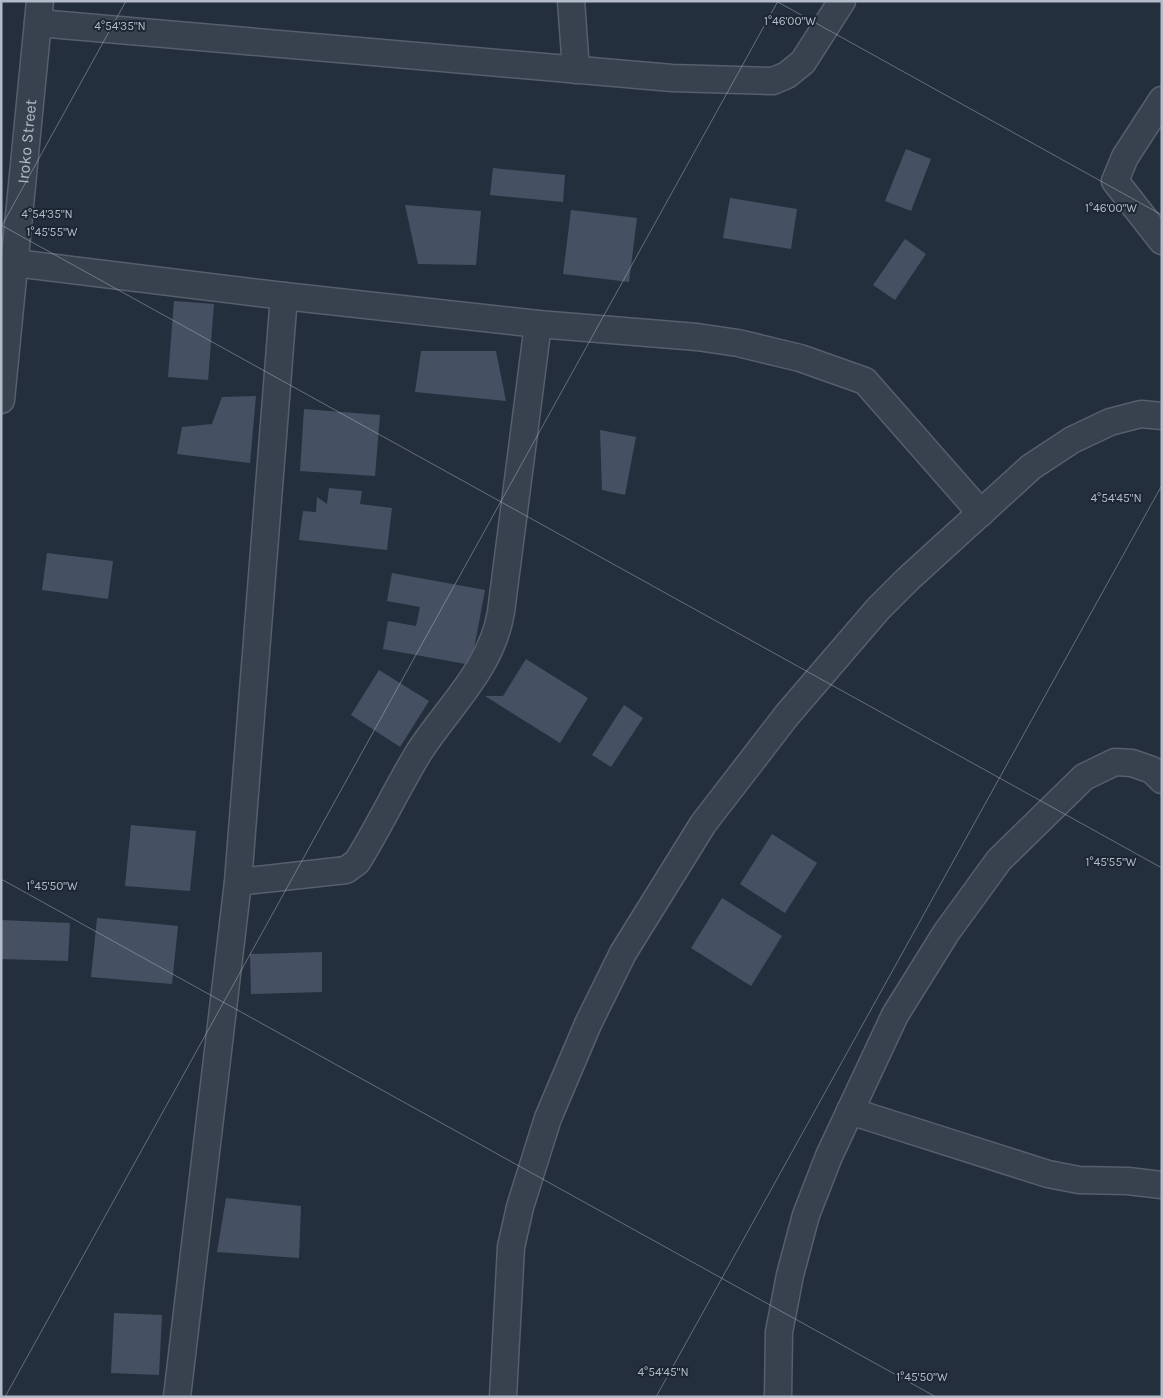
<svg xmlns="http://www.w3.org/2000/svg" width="1163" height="1398" font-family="Karla,sans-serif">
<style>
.building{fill:#455162}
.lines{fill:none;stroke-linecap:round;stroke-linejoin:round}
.street-casing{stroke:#565f6c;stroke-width:29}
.street{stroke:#38414e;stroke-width:26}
.ticks{fill:none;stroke:#b4bcc9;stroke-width:1;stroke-opacity:0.45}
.labels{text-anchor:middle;stroke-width:4;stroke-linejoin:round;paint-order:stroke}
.street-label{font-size:16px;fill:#b4bcc9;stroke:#1d2633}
.ticks-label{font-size:12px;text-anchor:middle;fill:#b4bcc9;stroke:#1d2633;stroke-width:4;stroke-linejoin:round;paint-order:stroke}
</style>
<rect width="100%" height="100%" fill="#242f3e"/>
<g class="building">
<polygon points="906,149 931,159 911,211 885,201"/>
<polygon points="493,168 565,175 563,202 490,195"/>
<polygon points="730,198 797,209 791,249 723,238"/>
<polygon points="405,205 481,211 476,265 418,264"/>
<polygon points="571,210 637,218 629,282 563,274"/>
<polygon points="905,239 926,254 895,300 873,285"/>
<polygon points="174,301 214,304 208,380 168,377"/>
<polygon points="421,351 496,351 506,401 415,392"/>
<polygon points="256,396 250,463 177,454 182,427 212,424 222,397"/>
<polygon points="304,409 380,415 375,476 300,471"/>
<polygon points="600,430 636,437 625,495 602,490"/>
<polygon points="329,488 362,491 360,504 392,508 387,550 299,540 303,511 316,512 317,497 327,504"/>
<polygon points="47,553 113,561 108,599 42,590"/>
<polygon points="392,573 485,590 471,665 383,649 388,621 416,626 420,607 387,601"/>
<polygon points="526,659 588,698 560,743 485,696 503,696"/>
<polygon points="379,670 429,701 400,747 351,715"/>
<polygon points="624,705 643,718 611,767 592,755"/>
<polygon points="131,825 196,831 190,891 125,886"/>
<polygon points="772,834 817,863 785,913 740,884"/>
<polygon points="722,898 782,936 751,986 691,948"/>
<polygon points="97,918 178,926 172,984 91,977"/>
<polygon points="1,920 70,923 68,961 1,959"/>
<polygon points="322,952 322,992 251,994 250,954"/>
<polygon points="226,1198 301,1206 299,1258 217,1252"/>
<polygon points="114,1313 162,1315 159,1375 111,1373"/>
</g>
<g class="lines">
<g class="street-casing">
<g id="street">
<polyline points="571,1 576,70"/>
<polyline points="38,23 672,78 773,81 787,75 803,62 842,1"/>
<polyline points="1162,100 1125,157 1115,181 1162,241"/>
<polyline points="15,263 284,296 238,882 177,1397"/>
<polyline points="284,296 538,324 697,337 738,343 800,358 865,381 981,513"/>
<path id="s1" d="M1 400 40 1"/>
<path d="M238 882 346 870 357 862C379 827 397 788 419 752 448 707 492 668 501 612L538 324"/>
<polyline points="850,1111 1048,1174 1079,1180 1128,1181 1162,1185"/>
<polyline points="503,1397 511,1247 520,1207 548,1118 588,1024 623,953 703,824 787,715 878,609 908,579 1031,467 1072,440 1110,422 1141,414 1162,416"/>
<polyline points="778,1397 779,1332 790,1275 806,1215 829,1156 895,1015 946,933 999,860 1084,777 1115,762 1132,763 1152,770 1162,780"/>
</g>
</g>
<use href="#street" class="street"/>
</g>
<path class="ticks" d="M776 1 1162 215M1 225 1162 868M1 227 126 1M1 879 936 1397M5 1397 778 1M656 1397 1162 485"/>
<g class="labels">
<g class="street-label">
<text dy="6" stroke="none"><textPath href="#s1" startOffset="260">Iroko Street</textPath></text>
</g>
</g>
<g class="ticks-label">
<text x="790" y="25">1°46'00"W</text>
<text x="120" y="30">4°54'35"N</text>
<text x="1111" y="212">1°46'00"W</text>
<text x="47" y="218">4°54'35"N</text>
<text x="52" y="236">1°45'55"W</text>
<text x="1116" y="502">4°54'45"N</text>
<text x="1111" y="866">1°45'55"W</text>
<text x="52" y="890">1°45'50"W</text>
<text x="663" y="1376">4°54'45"N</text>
<text x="922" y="1381">1°45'50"W</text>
</g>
<rect width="1163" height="1398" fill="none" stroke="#b4bcc9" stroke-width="5"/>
</svg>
